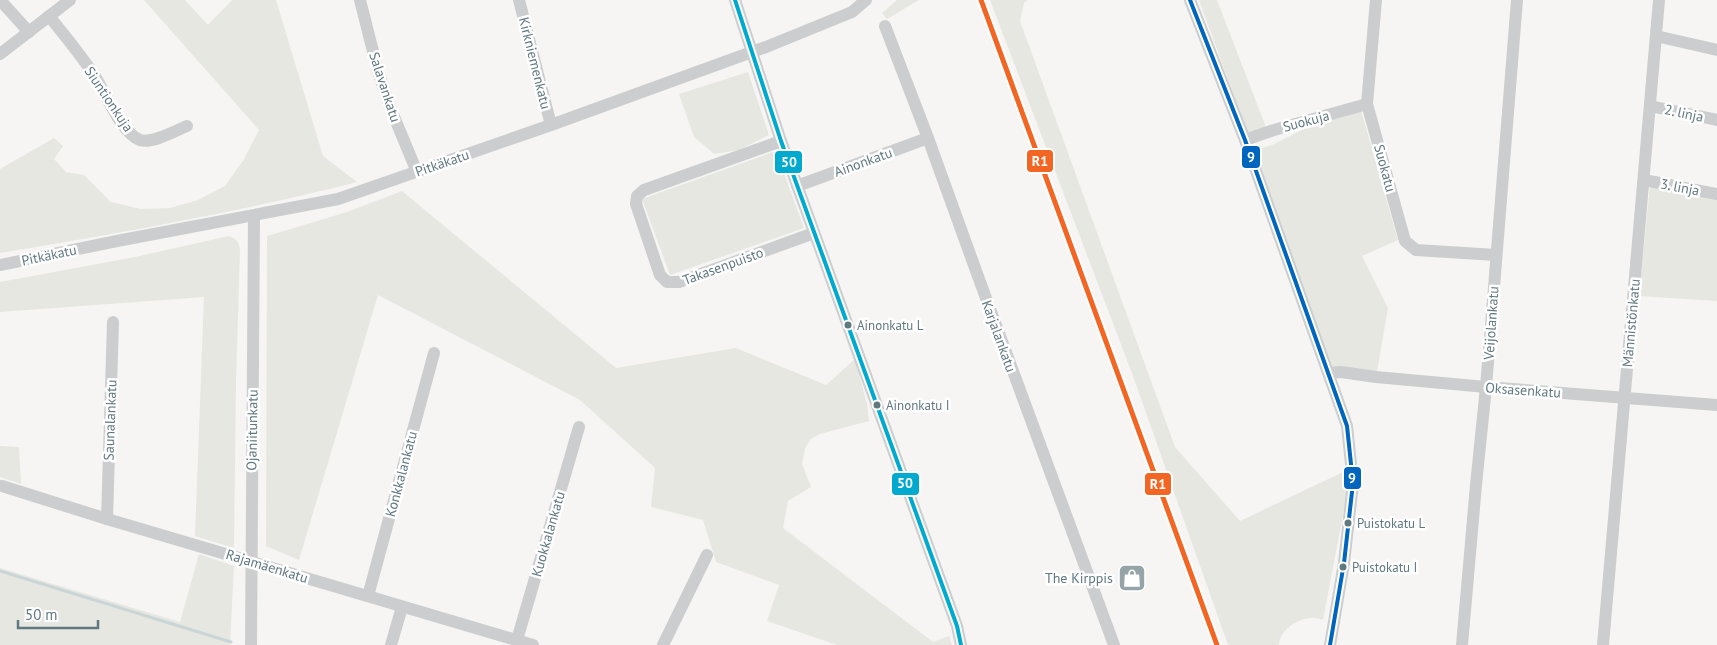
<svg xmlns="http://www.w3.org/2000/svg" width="1717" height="645" font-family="'PT Sans',sans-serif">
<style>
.green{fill:#e6e7e1}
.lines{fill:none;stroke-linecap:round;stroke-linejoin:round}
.stream{stroke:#c9d5d6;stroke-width:3}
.minor{stroke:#cccdce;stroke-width:12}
.bus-1-casing{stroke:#fff;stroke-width:8}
.bus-2-casing{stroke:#fff;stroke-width:8}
.bus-1{stroke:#00a9ce;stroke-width:4}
.bus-2{stroke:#0065bd;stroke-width:4}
.rail-1-casing{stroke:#fff;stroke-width:9}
.rail-1{stroke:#f26522;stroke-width:5}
.bus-dot{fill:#607880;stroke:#fff;stroke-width:2}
.labels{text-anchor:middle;stroke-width:5;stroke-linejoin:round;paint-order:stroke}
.bus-label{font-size:13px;fill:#607880;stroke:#fff;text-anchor:start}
.street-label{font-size:14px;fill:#607880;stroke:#fff}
.poi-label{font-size:14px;fill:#607880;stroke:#fff;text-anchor:end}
.line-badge{stroke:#fff;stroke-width:2}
.badge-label{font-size:14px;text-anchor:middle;font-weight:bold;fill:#fff}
</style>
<rect width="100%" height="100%" fill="#f6f5f4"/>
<g class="green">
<path d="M144 0H185L208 25 232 0H276L323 156 357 182C240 212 119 233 0 253V169L54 138 63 146 54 159 66 172 84 175 111 202 141 209 170 208 198 200 225 186 244 159 259 130Z"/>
<polygon points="897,0 919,0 887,19 882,13"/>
<path d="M990 0H1028L1024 3 1020 21 1175 447 1240 521 1343 472 1346 491 1345 504 1323 620C1320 619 1315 617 1311 618 1297 619 1280 630 1279 645H1228L1133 376Z"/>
<polygon points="1199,0 1217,0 1267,130 1249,137"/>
<polygon points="748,72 769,135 739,150 714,154 694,137 679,94"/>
<polygon points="1361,110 1398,240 1362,256 1388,308 1377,372 1333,371 1255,150 1272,145 1308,127"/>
<polygon points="776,151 804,228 670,275 642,199"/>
<polygon points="1650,185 1717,200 1717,301 1639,296"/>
<polygon points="402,191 616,368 736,348 826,385 855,359 867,404 869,421 820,434 811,439 805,448 802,464 811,487 788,501 783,528 933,642 949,636 952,645 837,645 767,621 779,585 716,562 703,520 651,507 655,468 580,400 378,295 299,560 266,546 267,236 347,212"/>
<path d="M229 236C237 239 239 242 240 250L236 382 234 548 195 536 204 297 0 312V282L135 257Z"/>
<polygon points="0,446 19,447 21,484 0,477"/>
<polygon points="199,554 234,566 230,645 0,645 0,568 180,622"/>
</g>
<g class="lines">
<polyline class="stream" points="0,571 231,642"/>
<g class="minor">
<polyline points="0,0 29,32"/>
<polyline points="360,0 378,71 390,107 417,172"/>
<polyline points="519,0 551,125"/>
<polyline points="735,0 781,141 957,626 961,645"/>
<polyline points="1190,0 1245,140 1347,426 1353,483 1344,563 1330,645"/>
<polyline points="1376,0 1367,104 1405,241 1416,250 1496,255"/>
<path d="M49 16C65 36 82 56 96 78 106 94 121 133 140 140 152 144 175 131 187 126"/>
<polyline points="885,26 928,138 979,279 1114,645"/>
<polyline points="1656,36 1717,50"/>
<polyline points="0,54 70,0"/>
<polyline points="1650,106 1717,120"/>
<polyline points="1245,140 1274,130 1367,104"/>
<polyline points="781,141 644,190 637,196 636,204 660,275 667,282 679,282 814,233"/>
<polyline points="1644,180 1717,194"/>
<polyline points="797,186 928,138"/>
<polyline points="0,265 117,241 338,199 551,125 766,47 852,12 866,0"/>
<polyline points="1329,373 1341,372 1376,377 1486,387 1717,405"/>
<polyline points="2,486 107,519 533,645"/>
<polyline points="107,519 113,322"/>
<polyline points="368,596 434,353"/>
<polyline points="517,640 579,427"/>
<polyline points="251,645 254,216"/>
<polyline points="391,645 402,607"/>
<polyline points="663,645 707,555"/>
<polyline points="1462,645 1476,485 1486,387 1517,0"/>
<polyline points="1603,645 1659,0"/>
</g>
<g class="bus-1-casing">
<polyline id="bus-1" points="735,0 781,141 957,626 961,645"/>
</g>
<g class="bus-2-casing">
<polyline id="bus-2" points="1190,0 1245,140 1347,426 1353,483 1344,563 1330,645"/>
</g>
<use href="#bus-1" class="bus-1"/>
<use href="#bus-2" class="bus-2"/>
<g class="rail-1-casing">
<polyline id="rail-1" points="981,0 1217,645"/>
</g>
<use href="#rail-1" class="rail-1"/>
</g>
<defs>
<g id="shop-square" transform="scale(1.4375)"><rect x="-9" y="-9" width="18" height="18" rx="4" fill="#94a4a9" stroke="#fff"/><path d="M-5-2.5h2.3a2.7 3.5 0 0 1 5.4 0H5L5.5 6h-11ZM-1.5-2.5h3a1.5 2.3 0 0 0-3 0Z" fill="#fff"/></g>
</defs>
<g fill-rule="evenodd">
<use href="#shop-square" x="1132" y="578"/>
</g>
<g class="bus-dot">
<circle cx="848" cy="325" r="4.5"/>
<circle cx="877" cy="405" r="4.5"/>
<circle cx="1348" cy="523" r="4.5"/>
<circle cx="1343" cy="567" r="4.5"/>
</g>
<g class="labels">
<g class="bus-label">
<text x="857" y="330">Ainonkatu L</text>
<text x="886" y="410">Ainonkatu I</text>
<text x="1357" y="528">Puistokatu L</text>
<text x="1352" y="572">Puistokatu I</text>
</g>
<g class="street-label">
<text transform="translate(535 63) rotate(76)" y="5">Kirkniemenkatu</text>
<text transform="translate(385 87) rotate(72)" y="5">Salavankatu</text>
<text transform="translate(109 99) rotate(56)" y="5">Siuntionkuja</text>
<text transform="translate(1684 113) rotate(12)" y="5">2. linja</text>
<text transform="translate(1306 121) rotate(-15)" y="5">Suokuja</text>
<text transform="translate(863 162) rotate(-20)" y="5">Ainonkatu</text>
<text transform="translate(442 163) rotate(-19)" y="5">Pitkäkatu</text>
<text transform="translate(1385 168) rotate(75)" y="5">Suokatu</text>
<text transform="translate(1680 187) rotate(11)" y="5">3. linja</text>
<text transform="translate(49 255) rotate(-12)" y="5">Pitkäkatu</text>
<text transform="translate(723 266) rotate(-20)" y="5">Takasenpuisto</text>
<text transform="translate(1491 323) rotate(-86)" y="5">Veijolankatu</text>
<text transform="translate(1631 323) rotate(-85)" y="5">Männistönkatu</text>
<text transform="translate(999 336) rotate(70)" y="5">Karjalankatu</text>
<text transform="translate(1523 390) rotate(4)" y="5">Oksasenkatu</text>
<text transform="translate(110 420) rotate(-88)" y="5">Saunalankatu</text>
<text transform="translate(252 430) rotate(-89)" y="5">Ojaniitunkatu</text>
<text transform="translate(401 474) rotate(-75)" y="5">Konkkalankatu</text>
<text transform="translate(548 534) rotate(-74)" y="5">Kuokkalankatu</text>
<text transform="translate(267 566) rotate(17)" y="5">Rajamäenkatu</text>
</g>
<g class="poi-label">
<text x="1113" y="583">The Kirppis</text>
</g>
</g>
<g class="line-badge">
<rect x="1241" y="145" width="20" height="24" rx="5" fill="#0065bd"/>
<rect x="1026" y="149" width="28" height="24" rx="5" fill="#f26522"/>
<rect x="774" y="150" width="29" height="24" rx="5" fill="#00a9ce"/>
<rect x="1343" y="466" width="19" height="24" rx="5" fill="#0065bd"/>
<rect x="891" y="472" width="29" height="24" rx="5" fill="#00a9ce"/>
<rect x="1144" y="472" width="28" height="24" rx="5" fill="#f26522"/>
</g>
<g class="badge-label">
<text x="1251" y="162">9</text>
<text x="1040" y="166">R1</text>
<text x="789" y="167">50</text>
<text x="1352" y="483">9</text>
<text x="905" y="488">50</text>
<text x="1158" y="489">R1</text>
</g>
<path d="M18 620v8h80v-8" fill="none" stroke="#607880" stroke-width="2.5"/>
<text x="25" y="620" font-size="15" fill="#607880" stroke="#ffffff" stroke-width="4" paint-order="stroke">50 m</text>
</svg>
